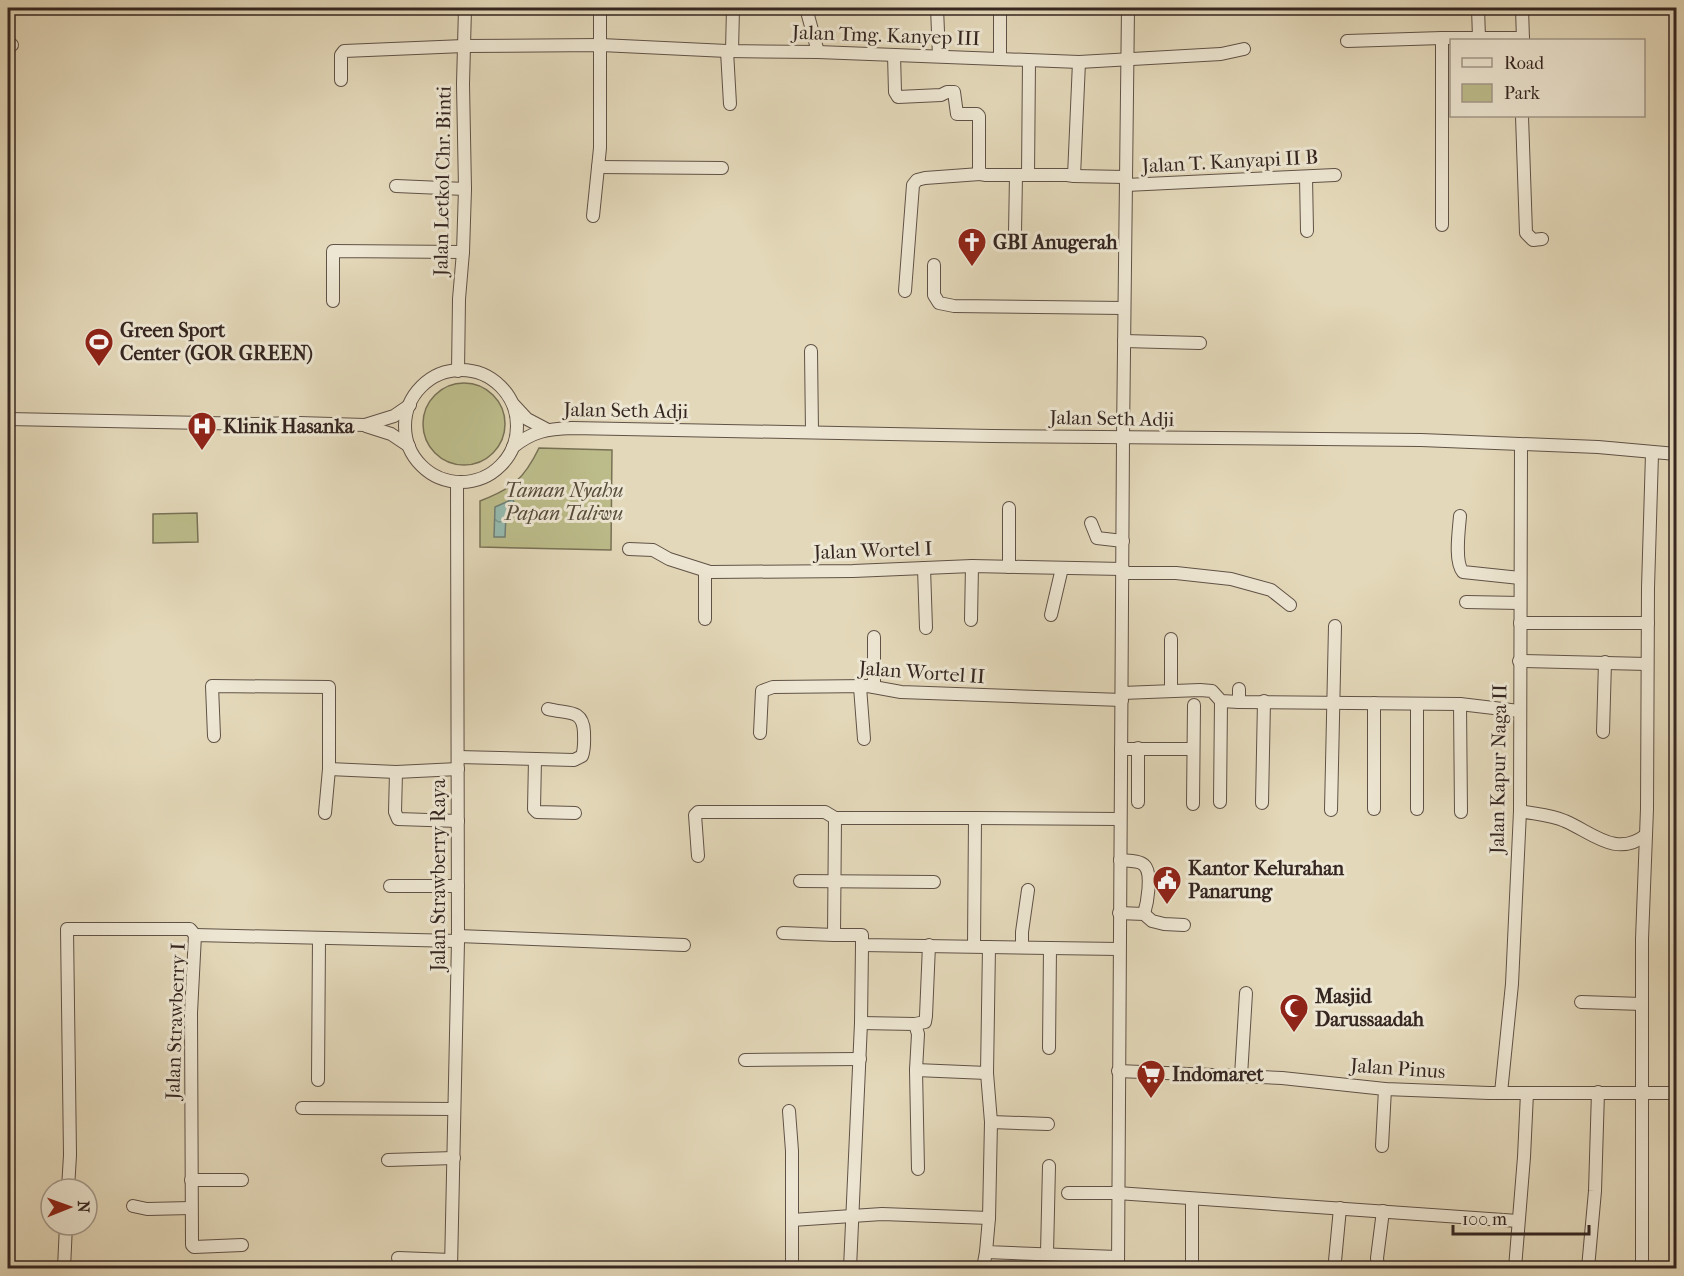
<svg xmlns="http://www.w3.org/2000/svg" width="1684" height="1276" font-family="'IM FELL French Canon',serif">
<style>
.park{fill:#bcbc8a;stroke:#787156;stroke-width:1.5}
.water{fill:url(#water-ripples);stroke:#6f7f76;stroke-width:1.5}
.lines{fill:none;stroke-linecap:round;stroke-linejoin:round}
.stream{stroke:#6f7f76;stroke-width:3}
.minor-casing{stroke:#605247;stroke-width:14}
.minor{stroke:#ede6d2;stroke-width:12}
.labels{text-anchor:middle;stroke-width:6;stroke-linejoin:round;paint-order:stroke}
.street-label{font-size:20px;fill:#352621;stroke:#ede6d2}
.poi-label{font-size:20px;font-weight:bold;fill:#352621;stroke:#ede6d2;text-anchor:start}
.park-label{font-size:20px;font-style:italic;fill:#574c3b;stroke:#ede6d2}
</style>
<defs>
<pattern id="water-ripples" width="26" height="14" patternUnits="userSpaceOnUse" patternTransform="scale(1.5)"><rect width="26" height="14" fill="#95baaf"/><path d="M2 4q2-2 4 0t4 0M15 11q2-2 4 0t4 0" fill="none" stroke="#7a978e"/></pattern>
</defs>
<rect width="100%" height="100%" fill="#e3d8b9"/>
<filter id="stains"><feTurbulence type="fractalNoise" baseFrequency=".00333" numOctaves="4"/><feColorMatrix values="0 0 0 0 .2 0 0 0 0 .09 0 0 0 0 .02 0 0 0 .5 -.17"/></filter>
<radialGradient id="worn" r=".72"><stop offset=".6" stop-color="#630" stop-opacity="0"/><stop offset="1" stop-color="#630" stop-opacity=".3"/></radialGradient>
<g class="park">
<circle cx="464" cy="424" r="41"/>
<path d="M539 448 612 450 611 550 480 547V501C512 489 524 479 539 448Z"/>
<polygon points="197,513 198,542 153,543 153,514"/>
</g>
<polygon class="water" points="513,499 515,507 506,514 505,537 494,537 495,507"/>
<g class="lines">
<g class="stream">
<polyline points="1671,1090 1674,983 1671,934 1676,744"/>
<polyline points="1671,1097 1671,1268"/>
</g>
<g class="minor-casing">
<g id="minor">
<polyline points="806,8 818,52"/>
<polyline points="937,8 939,56"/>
<polyline points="1478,8 1479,38"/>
<polyline points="1522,8 1523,40"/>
<polyline points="1347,41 1442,38"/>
<polyline points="8,45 12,45"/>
<polyline points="727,51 730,104"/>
<polyline points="732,51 733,8"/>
<polyline points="894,55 895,92 898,97 941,95 947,92 954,92 957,114 977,114 979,116 979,170 980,174 986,175 1067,175 1074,176 1079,62"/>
<polyline points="1000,59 1000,8"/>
<polyline points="341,80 341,55 344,51 464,46 601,45 727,51 818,52 1079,62 1221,54 1244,49"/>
<polyline points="1522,116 1526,233 1533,240 1542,239"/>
<polyline points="598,167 722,168"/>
<polyline points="1028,175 1029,61"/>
<polyline points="1074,176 1125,177"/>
<polyline points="1306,177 1307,231"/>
<polyline points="1126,185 1335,175"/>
<polyline points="396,186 465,189"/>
<polyline points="593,216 600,148 600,8"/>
<polyline points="1442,225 1442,38 1523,38"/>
<polyline points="1015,233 1016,175"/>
<polyline points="934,265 934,295 939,303 954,306 1124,308"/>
<polyline points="905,291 913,185 917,180 925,178 980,174"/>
<polyline points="333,301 333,251 463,252"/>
<polyline points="1124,341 1200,343"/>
<polyline points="811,351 812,432"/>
<circle cx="461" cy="426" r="56"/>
<polyline points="458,371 459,299 463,252 465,189 463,84 465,8"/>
<polyline points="514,405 527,419 546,429"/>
<polyline points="8,419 255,424 299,423 365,425 394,416 410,405"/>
<polyline points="366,426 391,434 409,446"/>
<path d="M513 447C533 431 547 429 572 428L992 436 1421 440 1598 447 1676 454"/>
<path d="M1460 516C1459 530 1454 562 1463 572L1520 578"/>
<polyline points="1091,523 1097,538 1123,541"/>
<polyline points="629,549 653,550 669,559 710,572 853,571 972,566 1123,569"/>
<polyline points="1009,567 1009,508"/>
<polyline points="924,568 926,628"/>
<polyline points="705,571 705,619"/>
<polyline points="1123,573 1176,573 1231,579 1271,590 1290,605"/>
<polyline points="1466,602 1520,603"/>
<polyline points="1051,615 1062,568"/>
<polyline points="971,620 972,566"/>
<polyline points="1520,623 1648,623"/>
<polyline points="874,637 874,687"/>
<polyline points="1171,639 1171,690"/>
<polyline points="1519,661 1647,664"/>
<polyline points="860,687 864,739"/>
<polyline points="1239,689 1239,702 1460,704 1519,711"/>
<polyline points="1122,693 1200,690 1212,691 1221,701 1239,702"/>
<polyline points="1374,703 1374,809"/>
<polyline points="1460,704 1461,812"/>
<polyline points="1603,732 1605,662"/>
<polyline points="760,733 762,691 773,687 868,686 901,692 1122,700"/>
<polyline points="214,736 212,686 329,687 329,769 325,813"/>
<polyline points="1121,749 1193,749"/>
<path d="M458 757 574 760 582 756C585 748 584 741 584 732 583 708 566 714 548 709"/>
<polyline points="535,759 534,809 537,812 575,813"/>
<polyline points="329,769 396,772 458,769"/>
<polyline points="396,772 395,812 398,819 458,821"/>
<polyline points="1138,802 1138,748"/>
<polyline points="1220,802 1221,701"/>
<polyline points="1262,803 1264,701"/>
<polyline points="1193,804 1194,705"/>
<polyline points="1417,809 1417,704"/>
<polyline points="1331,810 1335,626"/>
<path d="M1520 811C1534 814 1552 815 1565 821 1593 833 1616 858 1646 835"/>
<polyline points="975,818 1120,819"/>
<polyline points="698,856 695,815 698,812 825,812 835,818"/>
<path d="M1120 860C1127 861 1139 860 1144 865 1153 873 1147 904 1144 914"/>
<polyline points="800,881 934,882"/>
<polyline points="390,886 458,886"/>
<polyline points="1119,913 1144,914 1152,921 1164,924 1184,925"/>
<polyline points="783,933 834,935"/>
<polyline points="458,936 684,945"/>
<polyline points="974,946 975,818 835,818 834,935 862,935 862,945 1119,949"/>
<polyline points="989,947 987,1073 991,1122 1048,1124"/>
<polyline points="1022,947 1022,932 1028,890"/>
<polyline points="1581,1002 1642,1004"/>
<polyline points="861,1023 915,1024 918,1034 916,1070 918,1169"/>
<polyline points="915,1024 925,1022 926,1016 929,945"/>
<polyline points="1049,1048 1050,948"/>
<polyline points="745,1060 860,1059"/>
<polyline points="916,1070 987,1073"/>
<polyline points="1118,1071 1282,1078 1385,1089 1489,1093 1676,1093"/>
<polyline points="1241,1076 1246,993"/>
<polyline points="318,1080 319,938"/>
<polyline points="1501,1093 1512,984 1520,811 1521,446"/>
<polyline points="302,1108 454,1109"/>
<polyline points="789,1111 792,1151 792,1268"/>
<polyline points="991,1122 989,1218 986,1252 1117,1257"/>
<polyline points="1382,1146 1385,1089"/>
<polyline points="388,1160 454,1158"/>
<polyline points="191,1180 242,1180"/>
<polyline points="68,1189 70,1155 67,929 190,929 195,935"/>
<polyline points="1068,1193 1117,1193 1518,1221"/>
<polyline points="1192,1199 1192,1268"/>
<polyline points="133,1206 147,1209 191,1208"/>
<polyline points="792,1220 882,1214 989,1218"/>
<polyline points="242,1245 194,1247 192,1245 191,1013 195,935 458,941"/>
<polyline points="1047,1253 1049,1166"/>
<polyline points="398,1258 451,1260"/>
<polyline points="1335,1261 1340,1208"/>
<polyline points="64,1268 66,1225"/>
<polyline points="451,1268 458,941 457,482"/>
<polyline points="850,1268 861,1023 862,945"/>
<polyline points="983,1268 986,1252"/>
<polyline points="1118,1268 1123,437 1128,8"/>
<polyline points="1378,1268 1377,1258 1383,1211"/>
<polyline points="1515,1268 1524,1157 1527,1093"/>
<polyline points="1588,1268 1595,1191 1598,1092"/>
<polyline points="1642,1268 1642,939 1647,809 1648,588 1652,454"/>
</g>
</g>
<use href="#minor" class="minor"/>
</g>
<defs>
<g id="church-pin" transform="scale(1.5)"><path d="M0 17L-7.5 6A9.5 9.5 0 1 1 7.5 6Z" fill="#8f2418" stroke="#ede6d2"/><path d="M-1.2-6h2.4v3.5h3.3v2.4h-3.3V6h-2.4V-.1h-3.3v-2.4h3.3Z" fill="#fff"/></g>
<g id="stadium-pin" transform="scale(1.5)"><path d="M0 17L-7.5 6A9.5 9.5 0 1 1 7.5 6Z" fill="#8f2418" stroke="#ede6d2"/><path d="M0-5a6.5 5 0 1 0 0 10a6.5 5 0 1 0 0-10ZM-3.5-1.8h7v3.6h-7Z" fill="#fff"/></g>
<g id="hospital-pin" transform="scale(1.5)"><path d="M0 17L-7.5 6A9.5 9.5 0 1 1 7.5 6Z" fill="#8f2418" stroke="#ede6d2"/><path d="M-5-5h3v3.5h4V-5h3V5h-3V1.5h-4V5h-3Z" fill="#fff"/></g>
<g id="civic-pin" transform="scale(1.5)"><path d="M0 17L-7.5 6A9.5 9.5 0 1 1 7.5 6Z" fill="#8f2418" stroke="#ede6d2"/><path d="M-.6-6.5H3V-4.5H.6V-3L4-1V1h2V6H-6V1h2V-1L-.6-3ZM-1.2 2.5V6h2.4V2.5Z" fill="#fff"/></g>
<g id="mosque-pin" transform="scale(1.5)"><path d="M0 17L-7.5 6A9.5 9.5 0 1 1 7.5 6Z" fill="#8f2418" stroke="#ede6d2"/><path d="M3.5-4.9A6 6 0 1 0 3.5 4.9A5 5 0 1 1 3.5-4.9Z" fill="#fff"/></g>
<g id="supermarket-pin" transform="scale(1.5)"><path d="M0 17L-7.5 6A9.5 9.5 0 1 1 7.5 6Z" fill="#8f2418" stroke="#ede6d2"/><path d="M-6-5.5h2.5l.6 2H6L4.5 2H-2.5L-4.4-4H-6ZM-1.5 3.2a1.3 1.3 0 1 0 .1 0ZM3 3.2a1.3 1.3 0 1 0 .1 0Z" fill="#fff"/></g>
</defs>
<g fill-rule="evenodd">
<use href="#church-pin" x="972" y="242"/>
<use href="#stadium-pin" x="99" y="342"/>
<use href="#hospital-pin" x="202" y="426"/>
<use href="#civic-pin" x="1167" y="880"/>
<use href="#mosque-pin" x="1294" y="1008"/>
<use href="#supermarket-pin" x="1151" y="1074"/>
</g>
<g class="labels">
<g class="street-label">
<text transform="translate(886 35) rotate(2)" y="7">Jalan Tmg. Kanyep III</text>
<text transform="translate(1230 161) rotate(-3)" y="7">Jalan T. Kanyapi II B</text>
<text transform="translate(442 181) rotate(-89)" y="7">Jalan Letkol Chr. Binti</text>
<text transform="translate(626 410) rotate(1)" y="7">Jalan Seth Adji</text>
<text transform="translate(1112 418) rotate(1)" y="7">Jalan Seth Adji</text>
<text transform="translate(873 550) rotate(-2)" y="7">Jalan Wortel I</text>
<text transform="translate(922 672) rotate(4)" y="7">Jalan Wortel II</text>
<text transform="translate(1498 769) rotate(-89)" y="7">Jalan Kapur Naga II</text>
<text transform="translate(438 875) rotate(-90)" y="7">Jalan Strawberry Raya</text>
<text transform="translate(175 1021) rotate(-88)" y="7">Jalan Strawberry I</text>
<text transform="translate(1398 1068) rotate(4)" y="7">Jalan Pinus</text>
</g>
<g class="poi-label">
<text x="993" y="249">GBI Anugerah</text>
<text x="120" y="337">Green Sport<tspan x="120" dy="23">Center (GOR GREEN)</tspan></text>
<text x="223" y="433">Klinik Hasanka</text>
<text x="1188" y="875">Kantor Kelurahan<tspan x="1188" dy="23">Panarung</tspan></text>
<text x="1315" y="1003">Masjid<tspan x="1315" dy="23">Darussaadah</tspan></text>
<text x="1172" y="1081">Indomaret</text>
</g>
<g class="park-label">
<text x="564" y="497">Taman Nyahu<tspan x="564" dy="23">Papan Taliwu</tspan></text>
</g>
</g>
<rect width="1684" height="1276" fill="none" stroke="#e3d8b9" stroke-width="30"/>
<rect x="9" y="9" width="1666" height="1258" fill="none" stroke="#352621" stroke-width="3"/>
<rect x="15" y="15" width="1654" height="1246" fill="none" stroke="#352621" stroke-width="1.5"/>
<rect x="1450" y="39" width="195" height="78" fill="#ede6d2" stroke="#a3998b" stroke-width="1.5"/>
<rect x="1462" y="58" width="30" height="9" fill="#ede6d2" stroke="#a3998b" stroke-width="1.5"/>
<text x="1504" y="69" font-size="18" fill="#352621">Road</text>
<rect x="1462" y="84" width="30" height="18" fill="#bcbc8a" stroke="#a3998b" stroke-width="1.5"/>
<text x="1504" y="99" font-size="18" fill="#352621">Park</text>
<g transform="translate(69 1207) rotate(89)"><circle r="28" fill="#ede6d2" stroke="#a3998b" stroke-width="1.5"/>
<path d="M0-4.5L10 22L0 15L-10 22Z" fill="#8f2418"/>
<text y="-9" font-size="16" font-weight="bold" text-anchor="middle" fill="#352621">N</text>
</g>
<path d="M1453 1225v9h136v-9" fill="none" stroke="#352621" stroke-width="3"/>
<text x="1462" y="1225" font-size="18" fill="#352621" stroke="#ede6d2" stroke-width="4.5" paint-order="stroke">100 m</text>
<rect width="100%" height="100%" filter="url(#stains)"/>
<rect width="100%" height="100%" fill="url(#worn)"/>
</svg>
